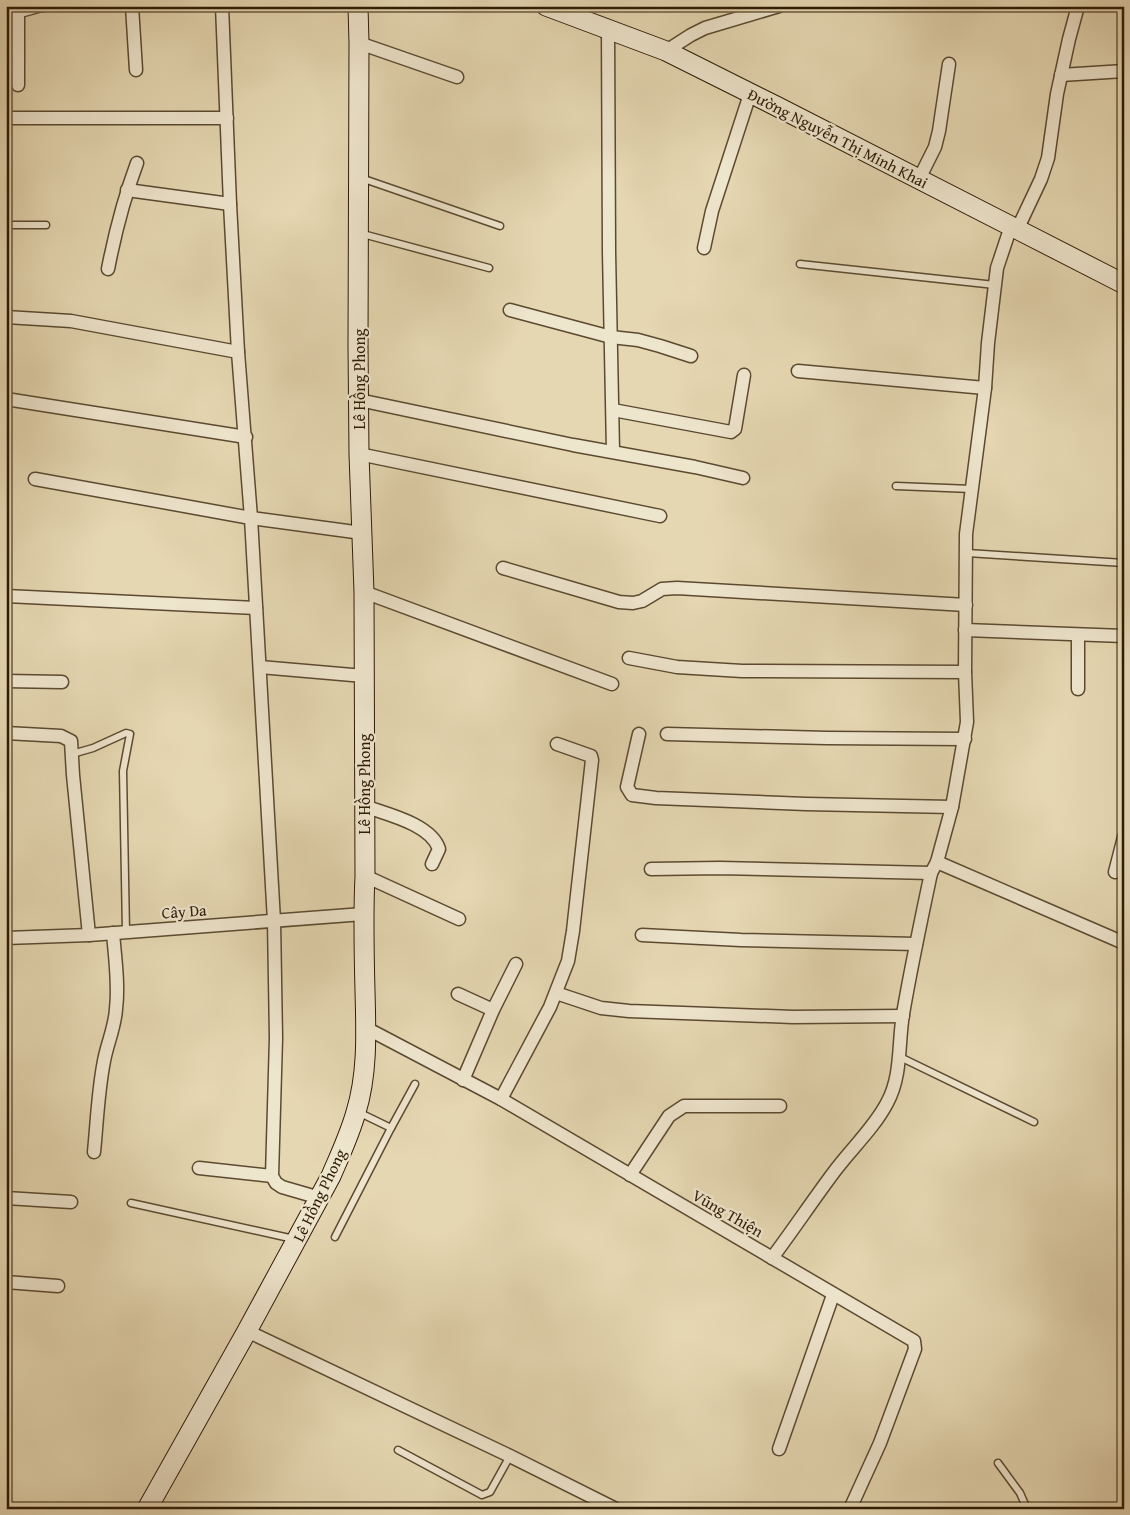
<svg xmlns="http://www.w3.org/2000/svg" width="1130" height="1515" font-family="'Gentium Book Plus',serif">
<style>
.lines{fill:none;stroke-linecap:round;stroke-linejoin:round}
.lane-casing{stroke:#5b4a30;stroke-width:9}
.street-casing{stroke:#5b4a30;stroke-width:15}
.secondary-casing{stroke:#2d1b05;stroke-width:21}
.lane{stroke:#eee5cd;stroke-width:6}
.street{stroke:#eee5cd;stroke-width:12}
.secondary{stroke:#eee5cd;stroke-width:19}
.labels{text-anchor:middle;stroke-width:4.5;stroke-linejoin:round;paint-order:stroke}
.street-label{font-size:16px;fill:#2d1b05;stroke:#eee5cd}
</style>
<rect width="100%" height="100%" fill="#e5d7b2"/>
<filter id="stains"><feTurbulence type="fractalNoise" baseFrequency=".004" numOctaves="4"/><feColorMatrix values="0 0 0 0 .2 0 0 0 0 .09 0 0 0 0 .02 0 0 0 .5 -.17"/></filter>
<radialGradient id="worn" r=".72"><stop offset=".6" stop-color="#630" stop-opacity="0"/><stop offset="1" stop-color="#630" stop-opacity=".3"/></radialGradient>
<g class="lines">
<g class="lane-casing">
<g id="lane">
<polyline points="6,18 42,8 55,6"/>
<polyline points="361,178 500,226"/>
<polyline points="6,225 46,225"/>
<polyline points="359,233 489,268"/>
<polyline points="800,264 995,285"/>
<polyline points="896,486 972,489"/>
<polyline points="967,553 1124,563"/>
<polyline points="72,754 93,748 126,733 130,734 123,771 126,932"/>
<polyline points="900,1057 1034,1122"/>
<polyline points="391,1128 415,1084"/>
<polyline points="131,1203 294,1239"/>
<polyline points="335,1237 391,1128 358,1112"/>
<polyline points="398,1450 482,1495 490,1492 510,1456"/>
<polyline points="998,1463 1020,1493 1027,1509"/>
<polyline points="1122,1509 1124,1507"/>
</g>
</g>
<g class="street-casing">
<g id="street">
<polyline points="132,6 136,70"/>
<polyline points="222,6 230,204 238,352 251,518 274,921 276,1038 272,1176 276,1183 282,1187 320,1198"/>
<polyline points="608,28 609,252 613,451"/>
<polyline points="359,43 457,77"/>
<polyline points="666,51 691,35 705,28 779,6"/>
<polyline points="1061,75 1124,71"/>
<polyline points="18,85 18,14"/>
<polyline points="6,118 227,118"/>
<polyline points="919,179 935,147 939,131 949,64"/>
<polyline points="127,190 230,204"/>
<polyline points="1017,230 1041,179 1048,158 1057,94 1069,39 1078,6"/>
<polyline points="704,248 712,211 750,94"/>
<path d="M108 269C115 233 124 198 137 163"/>
<polyline points="510,310 611,337 638,340 660,346 691,356"/>
<polyline points="6,317 71,321 238,352"/>
<polyline points="798,371 985,388"/>
<polyline points="6,399 246,437"/>
<polyline points="359,400 573,445 695,467 743,478"/>
<polyline points="613,410 731,432 735,429 744,375"/>
<polyline points="359,454 660,516"/>
<polyline points="35,479 251,518 362,533"/>
<polyline points="503,568 619,602 633,603 642,601 662,589 677,588 966,605"/>
<polyline points="364,592 612,684"/>
<polyline points="6,596 256,608"/>
<polyline points="965,630 1124,636"/>
<polyline points="1078,635 1078,689"/>
<polyline points="629,658 677,667 742,671 965,672"/>
<polyline points="260,667 364,676"/>
<polyline points="6,681 62,682"/>
<polyline points="6,733 61,736 71,741 73,775 89,935"/>
<polyline points="639,734 627,787 632,795 656,798 806,804 952,807"/>
<polyline points="667,734 827,738 965,739"/>
<path d="M364 806C386 814 431 824 439 849L432 864"/>
<polyline points="937,862 1124,943"/>
<polyline points="651,869 720,868 931,873"/>
<polyline points="1115,872 1124,837"/>
<polyline points="365,876 459,919"/>
<polyline points="642,935 741,940 916,944"/>
<polyline points="6,938 89,935 363,914"/>
<polyline points="556,993 601,1008 629,1011 793,1017 903,1016"/>
<polyline points="458,994 493,1010"/>
<polyline points="366,1028 501,1099 914,1341 915,1349 880,1443 850,1509"/>
<polyline points="463,1080 493,1010 516,964"/>
<polyline points="501,1099 550,1007 568,961 573,931 592,760 591,756 557,744"/>
<path d="M94 1152C97 1122 98 1091 104 1061 107 1044 115 1027 116 1009 119 984 115 958 113 933"/>
<polyline points="199,1168 272,1176"/>
<polyline points="630,1175 669,1116 684,1106 780,1106"/>
<polyline points="6,1198 71,1202"/>
<path d="M772 1258C793 1230 813 1200 834 1172 851 1149 874 1128 887 1103 902 1076 898 1044 903 1014 911 967 921 920 931 873L937 862 952 807 967 722 965 672 966 534 985 388 988 343 997 268 1011 226"/>
<polyline points="6,1282 58,1286"/>
<polyline points="247,1331 510,1456 616,1509"/>
<polyline points="779,1449 833,1295"/>
</g>
</g>
<g class="secondary-casing">
<g id="secondary">
<polyline points="546,6 666,51 776,106 1124,284"/>
<path d="M147 1509 247 1331 331 1176C340 1155 350 1134 356 1112 368 1073 366 1031 365 991 364 953 363 915 365 876L364 592 359 454 358 346 359 43 358 6"/>
</g>
</g>
<use href="#lane" class="lane"/>
<use href="#street" class="street"/>
<use href="#secondary" class="secondary"/>
</g>
<g class="labels">
<g class="street-label">
<text transform="translate(838 138) rotate(27)" y="6">Đường Nguyễn Thị Minh Khai</text>
<text transform="translate(359 379) rotate(-90)" y="6">Lê Hồng Phong</text>
<text transform="translate(364 784) rotate(-90)" y="6">Lê Hồng Phong</text>
<text transform="translate(184 911) rotate(-4)" y="6">Cây Da</text>
<text transform="translate(319 1195) rotate(-64)" y="6">Lê Hồng Phong</text>
<text transform="translate(728 1213) rotate(30)" y="6">Vũng Thiện</text>
</g>
</g>
<rect width="1130" height="1515" fill="none" stroke="#e5d7b2" stroke-width="25"/>
<rect x="8" y="8" width="1115" height="1500" fill="none" stroke="#2d1b05" stroke-width="2.5"/>
<rect x="12" y="12" width="1105" height="1490" fill="none" stroke="#2d1b05"/>
<rect width="100%" height="100%" filter="url(#stains)"/>
<rect width="100%" height="100%" fill="url(#worn)"/>
</svg>
